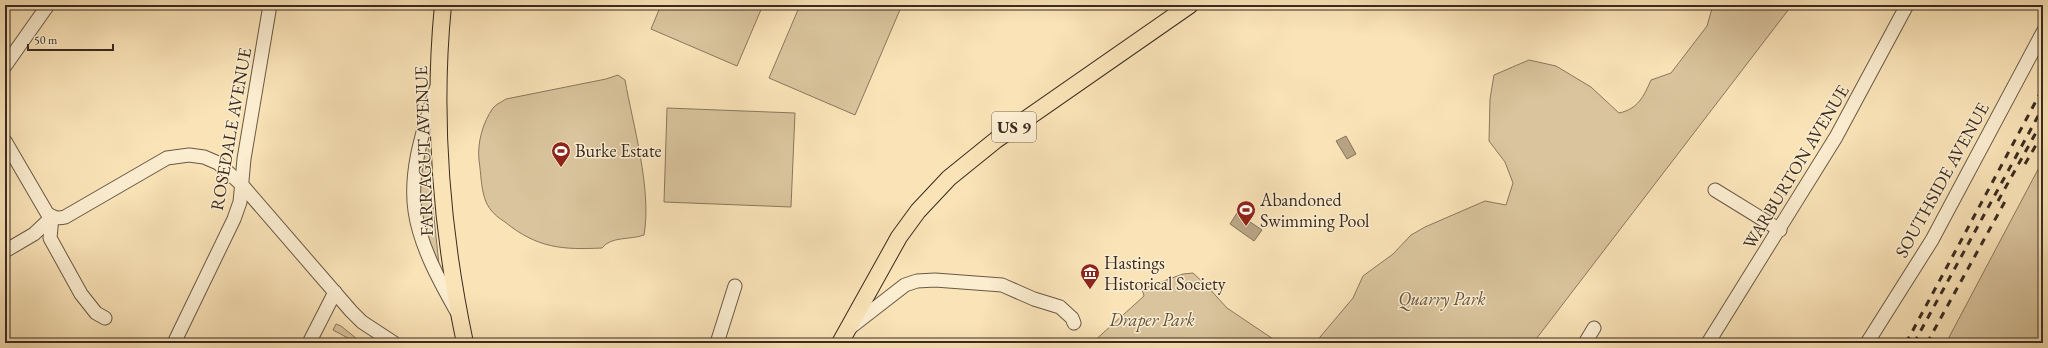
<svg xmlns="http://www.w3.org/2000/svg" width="2048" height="348" font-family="'EB Garamond',serif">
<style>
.green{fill:#d9c49d;stroke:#8a775e}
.water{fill:#b8a484;stroke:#86735c}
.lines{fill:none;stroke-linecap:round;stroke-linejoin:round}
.minor-casing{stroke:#6a5846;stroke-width:15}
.major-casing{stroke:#3a2a20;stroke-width:18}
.minor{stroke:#fbedd0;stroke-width:13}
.major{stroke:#f9e3b7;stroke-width:16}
.rail{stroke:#3a2a20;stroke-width:3;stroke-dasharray:7 7;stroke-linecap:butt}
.labels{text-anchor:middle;stroke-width:3;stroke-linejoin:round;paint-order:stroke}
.shield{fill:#fbedd0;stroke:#746455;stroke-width:1}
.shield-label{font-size:17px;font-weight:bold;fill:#3a2a20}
.street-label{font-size:18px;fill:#3a2a20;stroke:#fbedd0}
.poi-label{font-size:18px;fill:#3a2a20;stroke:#fbedd0;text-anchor:start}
.park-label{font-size:18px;font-style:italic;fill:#62503f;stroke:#fbedd0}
</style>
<rect width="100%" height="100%" fill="#f9e3b7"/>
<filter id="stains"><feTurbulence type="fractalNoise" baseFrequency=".005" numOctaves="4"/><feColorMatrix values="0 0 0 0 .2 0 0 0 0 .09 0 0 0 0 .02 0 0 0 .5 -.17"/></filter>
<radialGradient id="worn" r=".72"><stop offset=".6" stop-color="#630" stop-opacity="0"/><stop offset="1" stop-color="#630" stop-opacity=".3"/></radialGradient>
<g class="green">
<polygon points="661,5 763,5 737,66 651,29"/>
<polygon points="800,5 902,5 855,115 769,78"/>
<path d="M1713 5H1792L1533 343H1315L1353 298 1363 276 1393 254 1411 235 1425 227 1485 201 1506 205 1513 183 1505 162 1489 141 1490 99 1494 75 1529 60 1556 66 1591 87 1619 113C1638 109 1644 96 1651 80L1671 73 1707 26Z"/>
<path d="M618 75 625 80C633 125 652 190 644 235 631 240 611 236 602 248 562 250 537 248 505 222 497 217 490 211 486 202 481 190 481 173 479 160 477 143 483 122 493 108 496 104 502 102 506 99L606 79Z"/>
<polygon points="667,108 795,113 791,207 664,202"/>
<polygon points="428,133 431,189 439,265 425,229 419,200 420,182"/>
<polygon points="2043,160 2043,343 1946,343"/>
<polygon points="1193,273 1207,286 1227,308 1279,343 1092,343 1144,296 1142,289 1183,274"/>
<polygon points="336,324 341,326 362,343 357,343 333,330"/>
</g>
<g class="water">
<polygon points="1346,136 1356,154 1347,159 1336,141"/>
<polygon points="1237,213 1262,230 1254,241 1230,224"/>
</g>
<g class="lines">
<g class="minor-casing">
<g id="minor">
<polyline points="5,66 48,5"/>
<path d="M436 89C424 128 409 170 415 211 420 246 440 282 457 312"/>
<path d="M5 141 47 213C53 218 58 219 65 217L167 158 189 155 204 157 218 163 242 185 351 311 362 322 394 343"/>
<polyline points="1715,190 1780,230"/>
<polyline points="52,217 50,238 81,294 96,313 105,318"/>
<polyline points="5,251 34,234 52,217"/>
<polyline points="847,330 905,285 917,281 935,280 1002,285 1034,299 1060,307 1072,318 1074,323"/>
<polyline points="174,343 234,219 240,202 244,159 270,5"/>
<polyline points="309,343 335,292"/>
<polyline points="717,343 735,286"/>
<polyline points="1585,343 1594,328"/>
<polyline points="1708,343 1836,137 1907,5"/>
<polyline points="1867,343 1932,240 2043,32"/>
</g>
</g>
<g class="major-casing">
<g id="major">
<path d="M443 5C432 117 442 234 465 343"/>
<polyline points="840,343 899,237 918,211 949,178 996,140 1190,5"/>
</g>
</g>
<use href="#minor" class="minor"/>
<use href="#major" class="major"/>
<g class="rail">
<polyline points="2025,164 2043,133"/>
<polyline points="1998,201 2043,120"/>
<polyline points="1906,343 2043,88"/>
<polyline points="1914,343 2043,107"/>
<polyline points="1927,343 2008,196"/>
</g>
</g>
<defs>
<g id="stadium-pin" transform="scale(1)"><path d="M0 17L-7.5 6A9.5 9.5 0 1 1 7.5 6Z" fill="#8f2418" stroke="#fbedd0"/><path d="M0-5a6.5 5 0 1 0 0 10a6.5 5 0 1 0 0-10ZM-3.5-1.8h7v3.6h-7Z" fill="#fff"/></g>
<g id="museum-pin" transform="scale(1)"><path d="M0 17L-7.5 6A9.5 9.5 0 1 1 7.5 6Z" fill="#8f2418" stroke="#fbedd0"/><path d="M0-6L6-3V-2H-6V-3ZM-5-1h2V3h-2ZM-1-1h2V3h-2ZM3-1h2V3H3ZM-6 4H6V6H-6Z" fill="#fff"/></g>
</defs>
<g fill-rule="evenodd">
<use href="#stadium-pin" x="561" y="151"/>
<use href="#stadium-pin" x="1246" y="210"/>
<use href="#museum-pin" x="1090" y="273"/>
</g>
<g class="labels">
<rect class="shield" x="992" y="112" width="44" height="30" rx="3"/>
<g class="shield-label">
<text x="1014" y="133">US 9</text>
</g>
<g class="street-label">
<text transform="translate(231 129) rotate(-80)" y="6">ROSEDALE AVENUE</text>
<text transform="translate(424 151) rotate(-92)" y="6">FARRAGUT AVENUE</text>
<text transform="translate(1796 167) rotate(-59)" y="6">WARBURTON AVENUE</text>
<text transform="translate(1942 180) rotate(-61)" y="6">SOUTHSIDE AVENUE</text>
</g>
<g class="poi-label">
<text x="575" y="157">Burke Estate</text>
<text x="1260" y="206">Abandoned<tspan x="1260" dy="21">Swimming Pool</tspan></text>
<text x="1104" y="269">Hastings<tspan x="1104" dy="21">Historical Society</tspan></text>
</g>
<g class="park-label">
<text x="1442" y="305">Quarry Park</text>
<text x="1152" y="326">Draper Park</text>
</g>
</g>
<rect width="2048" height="348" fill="none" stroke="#f9e3b7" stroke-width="20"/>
<rect x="6" y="6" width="2036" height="336" fill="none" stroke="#3a2a20" stroke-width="2"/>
<rect x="10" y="10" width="2028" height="328" fill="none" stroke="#3a2a20"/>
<path d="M28 44v6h85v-6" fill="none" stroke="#3a2a20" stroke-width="2"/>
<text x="34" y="44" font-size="12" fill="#3a2a20" stroke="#fbedd0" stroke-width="3" paint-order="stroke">50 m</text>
<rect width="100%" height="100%" filter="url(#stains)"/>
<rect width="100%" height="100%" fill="url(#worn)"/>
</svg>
